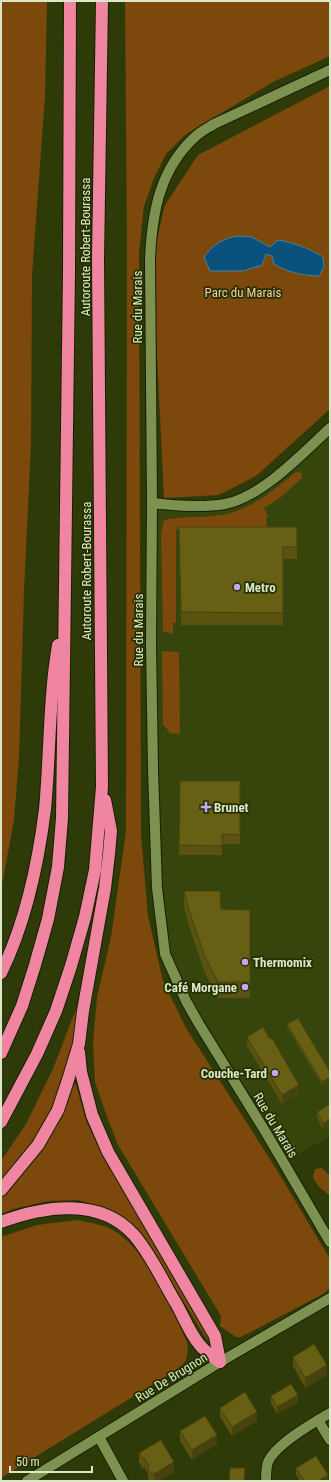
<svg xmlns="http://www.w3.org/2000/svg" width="331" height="1482" font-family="'Roboto Condensed',sans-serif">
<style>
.built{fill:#36450b}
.green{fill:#7c480c}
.water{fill:#09527e;stroke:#487f94}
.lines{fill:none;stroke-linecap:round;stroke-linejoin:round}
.minor-casing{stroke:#182001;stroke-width:12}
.highway-casing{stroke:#182001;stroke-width:14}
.minor{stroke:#7d9151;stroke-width:10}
.highway{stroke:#f085a2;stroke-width:12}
.wall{fill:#595211}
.shaded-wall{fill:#48420e}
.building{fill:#675f14;stroke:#48420e}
.poi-dot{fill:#c5a6f0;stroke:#243000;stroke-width:1.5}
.labels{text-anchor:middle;stroke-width:3.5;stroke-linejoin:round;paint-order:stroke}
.street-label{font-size:13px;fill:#dbe7c6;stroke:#243000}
.park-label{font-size:13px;fill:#fbcca2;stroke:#243000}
.poi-label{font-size:13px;font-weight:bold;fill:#dbe7c6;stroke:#243000;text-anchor:start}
</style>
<rect width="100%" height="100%" fill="#2e3b08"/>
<polygon class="built" points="330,428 330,1136 284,1163 186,1001 161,927 152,503 174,505 242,498"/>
<g class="green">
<polygon points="1,1 47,1 45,97 32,274 31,444 24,591 19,757 14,820 1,890"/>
<polygon points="125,1 330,1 330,56 273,82 185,135 166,154 154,178 144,206 139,252 141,835 148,916 163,981 186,1028 275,1167 330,1259 330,1287 325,1293 241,1337 236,1337 220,1326 221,1316 118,1145 106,1114 95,1082 93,1043 97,997 111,937 126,831 127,250"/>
<polygon points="330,86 330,409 256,476 219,495 164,498 156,335 155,248 165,205 198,155"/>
<path d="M296 472 302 473V478L280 498 264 508 268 516 266 519 267 528 176 529V623H173V634L163 631 161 533 164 520C180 516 197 518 213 516 246 514 271 492 296 472Z"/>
<polygon points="162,651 179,652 180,734 170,733 163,724"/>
<polygon points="76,1009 83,1011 59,1104 36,1143 1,1187 1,1161 26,1124 53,1069"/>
<polygon points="71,1084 76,1085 86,1121 102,1155 145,1224 208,1334 209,1341 204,1335 146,1240 133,1226 112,1211 79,1200 48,1201 13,1209 1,1214 1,1194"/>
<polygon points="322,1168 330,1176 330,1196 319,1187 313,1178 315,1169"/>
<path d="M78 1220C88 1223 101 1224 111 1229 147 1248 170 1307 187 1342 189 1355 187 1363 176 1370L1 1478V1237L37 1225Z"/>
</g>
<path class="water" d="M239 236 252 237 270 247 278 240C295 243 308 248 323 257L324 267 319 276C304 276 287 272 274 264L272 256 266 254 262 265 243 271H210L204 257C212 245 225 237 239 236Z"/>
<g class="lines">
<g class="minor-casing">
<g id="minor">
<path d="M330 70 214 124C208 128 201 131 196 136 160 168 152 212 150 259L152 503 151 644 153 770 157 888 165 954 186 1001 199 1024 265 1131 330 1242"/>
<path d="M152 503C176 506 201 508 225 504 262 497 303 453 330 428"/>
<polyline points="318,1420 330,1440"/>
<polyline points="99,1437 123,1481"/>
<polyline points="27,1481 220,1362 330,1298"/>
<path d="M266 1481C266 1475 266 1467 268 1462 276 1444 313 1423 330 1413"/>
</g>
</g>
<g class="highway-casing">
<g id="highway">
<path d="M1 973C26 922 38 865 45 809 49 767 49 726 53 684 54 671 56 658 58 645"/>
<polyline points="79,1052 81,1072 92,1115 108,1152 215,1336 220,1362"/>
<polyline points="1,1053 22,1006 35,965 48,919 58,867 62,818 69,272 70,1"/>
<polyline points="1,1122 37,1054 56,1011 71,966 85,917 95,870 102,787 98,259 102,1"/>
<polyline points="1,1190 38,1145 58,1110 68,1080 79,1044 83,1011 105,888 109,854 111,831 105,800"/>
<path d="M1 1222C44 1206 100 1197 134 1235 152 1256 163 1282 177 1305 184 1318 190 1333 199 1344 204 1351 213 1357 220 1362"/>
</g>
</g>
<use href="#minor" class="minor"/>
<use href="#highway" class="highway"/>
</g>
<g class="wall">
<polygon points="297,527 297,559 283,559 283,625 181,625 179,539"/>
<polygon points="180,781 240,781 240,844 222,844 222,855 179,855"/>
<polygon points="184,891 221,909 250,910 250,998 218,998 205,973 189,926 184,907"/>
<polygon points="287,1024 330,1072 330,1080 322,1085 287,1027"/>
<polygon points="247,1037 299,1094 282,1104 247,1046"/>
<polygon points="330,1104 330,1125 323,1129 317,1118 317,1112"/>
<polygon points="293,1357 327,1375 305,1388 293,1366"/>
<polygon points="271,1396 298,1402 277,1414 271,1403"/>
<polygon points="220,1408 257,1421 232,1436 220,1417"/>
<polygon points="180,1431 217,1444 192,1460 180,1441"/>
<polygon points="139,1453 174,1472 158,1481 150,1481 148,1479 148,1474 145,1468 142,1468 139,1462"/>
<polygon points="296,1468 328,1481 300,1481 296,1475"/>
</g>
<g class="shaded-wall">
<polygon points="330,1077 330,1080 322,1085 322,1082"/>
<polygon points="299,1085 299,1094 282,1104 282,1095"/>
<polygon points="330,1119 330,1125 323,1129 323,1123"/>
<polygon points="327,1365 327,1375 305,1388 305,1378"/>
<polygon points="298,1395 298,1402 277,1414 277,1407"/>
<polygon points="257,1412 257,1421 232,1436 232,1427"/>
<polygon points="217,1435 217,1444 192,1460 192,1450"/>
<polygon points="174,1462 174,1472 158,1481 154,1481 154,1474"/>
<polygon points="328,1475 328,1481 318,1481"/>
</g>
<g class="building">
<polygon points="179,527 297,527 297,547 283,547 283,613 181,612"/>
<polygon points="180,781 240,781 240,835 222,834 222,846 179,845"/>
<polygon points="184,891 220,891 221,909 250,910 250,982 218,982 205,957 189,910"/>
<polygon points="298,1018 330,1072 330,1077 322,1082 287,1024"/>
<polygon points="263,1027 270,1039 272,1038 299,1085 282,1095 247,1037"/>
<polygon points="330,1104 330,1119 323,1123 317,1112"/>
<polygon points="314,1344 327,1365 305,1378 293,1357"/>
<polygon points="291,1384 298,1395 277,1407 271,1396"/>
<polygon points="245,1392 257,1412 232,1427 220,1408"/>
<polygon points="205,1416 217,1435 192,1450 180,1431"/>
<polygon points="161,1440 174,1462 154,1474 150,1473 148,1469 149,1466 145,1459 142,1458 139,1453"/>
<polygon points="316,1456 328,1475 318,1481 304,1481 296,1468"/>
<polygon points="230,1468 245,1468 244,1481 229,1481"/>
</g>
<g class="poi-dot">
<circle cx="237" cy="587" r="4"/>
<path d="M204 801h4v4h4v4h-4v4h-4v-4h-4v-4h4z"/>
<circle cx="245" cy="962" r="4"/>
<circle cx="245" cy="987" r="4"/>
<circle cx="275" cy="1073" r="4"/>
</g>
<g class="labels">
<g class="street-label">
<text transform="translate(85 247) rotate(-90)" y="5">Autoroute Robert-Bourassa</text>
<text transform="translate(137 307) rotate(-90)" y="5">Rue du Marais</text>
<text transform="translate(86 571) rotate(-90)" y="5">Autoroute Robert-Bourassa</text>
<text transform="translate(138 630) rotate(-90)" y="5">Rue du Marais</text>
<text transform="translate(276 1125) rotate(59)" y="5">Rue du Marais</text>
<text transform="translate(171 1377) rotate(-32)" y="5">Rue De Brugnon</text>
</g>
<g class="park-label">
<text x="243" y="297">Parc du Marais</text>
</g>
<g class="poi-label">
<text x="245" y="592">Metro</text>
<text x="214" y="812">Brunet</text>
<text x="253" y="967">Thermomix</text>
<text x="237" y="992" text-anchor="end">Café Morgane</text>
<text x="267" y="1078" text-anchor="end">Couche-Tard</text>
</g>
</g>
<rect width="331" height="1482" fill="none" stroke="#dbe7c6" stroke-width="4"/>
<path d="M10 1466v6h82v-6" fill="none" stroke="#dbe7c6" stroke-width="2"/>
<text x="16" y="1466" font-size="12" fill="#dbe7c6" stroke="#243000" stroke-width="3" paint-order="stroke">50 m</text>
</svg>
